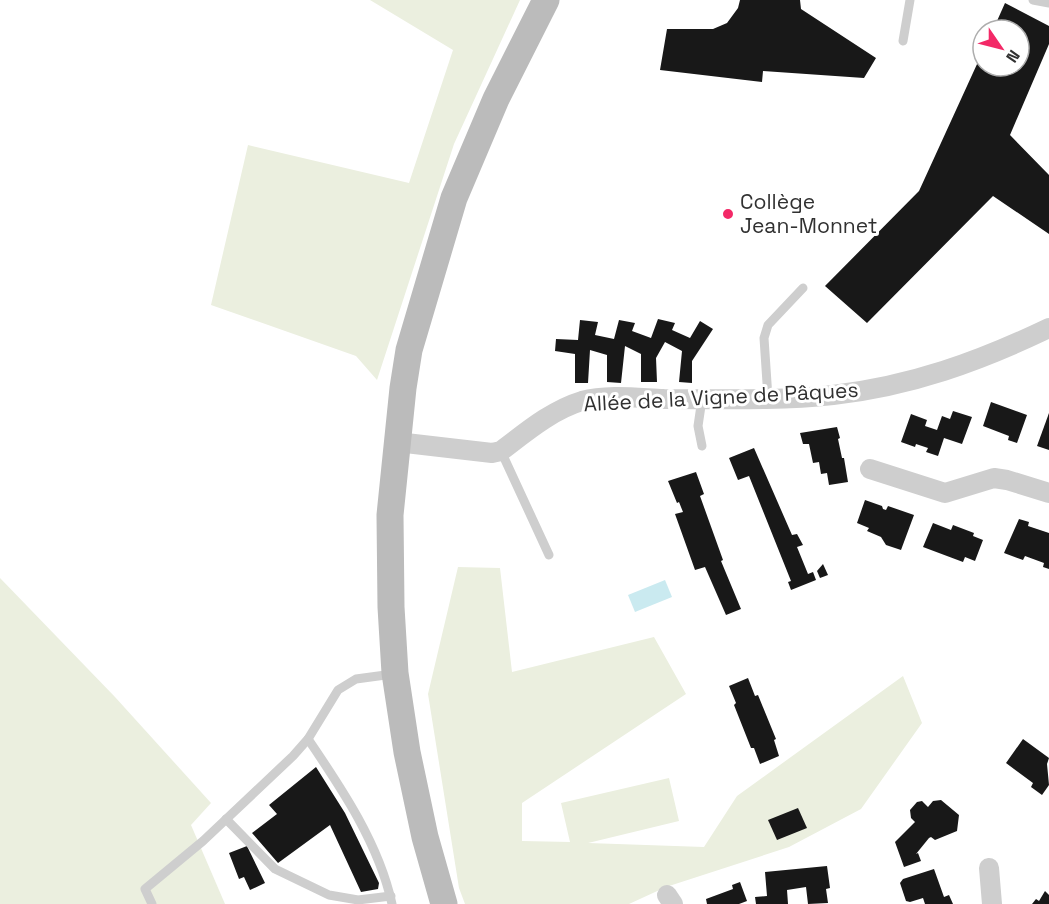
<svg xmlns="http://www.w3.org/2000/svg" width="1049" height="904" font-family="'Space Grotesk',sans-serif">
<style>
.green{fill:#ebefdf}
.water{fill:#caeaf0}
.building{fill:#181818}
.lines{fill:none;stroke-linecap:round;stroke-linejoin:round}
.service{stroke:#cecece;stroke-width:9}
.minor{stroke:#cecece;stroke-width:20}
.secondary{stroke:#bbb;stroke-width:27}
.poi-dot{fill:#f32967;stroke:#fff;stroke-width:2}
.labels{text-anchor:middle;stroke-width:6;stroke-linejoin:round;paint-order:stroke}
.poi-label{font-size:21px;fill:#313131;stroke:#fff;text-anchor:start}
.street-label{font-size:21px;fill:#313131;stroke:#fff}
</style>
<rect width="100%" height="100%" fill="#fff"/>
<g class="green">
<polygon points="370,0 520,0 454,144 377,380 356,356 211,305 248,145 409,183 453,50"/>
<polygon points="458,567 500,568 512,672 654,637 686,694 522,803 522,841 570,842 561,803 669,778 679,821 588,843 704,847 737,796 903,676 922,723 861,809 789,847 666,887 629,904 465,904 459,888 428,694"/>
<polygon points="0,578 115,697 211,803 191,825 225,904 0,904"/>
</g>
<polygon class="water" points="665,580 672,597 635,612 628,595"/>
<g class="building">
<polygon points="740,0 800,0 801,9 876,58 864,78 763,71 762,82 660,70 667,29 713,29 727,23 738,8"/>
<polygon points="1005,3 1049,26 1049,44 1010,135 1049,175 1049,234 993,196 867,323 825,286 919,191 983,51 983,66 1019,66 1019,30 993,30"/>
<polygon points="658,319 675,323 672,330 690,338 700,321 713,329 692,361 692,383 679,382 682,351 665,342 656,358 657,382 641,382 641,354 625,346 621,383 607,382 607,355 590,350 588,383 575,383 575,354 555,351 556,339 578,340 580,320 598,322 595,335 614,339 619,320 635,323 632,331 651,338"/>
<polygon points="991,402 1027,415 1017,443 1008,440 1009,436 983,426"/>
<polygon points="953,411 972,417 962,444 944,438 938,456 926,452 928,448 916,444 915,447 901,442 911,414 927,420 925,426 937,430 942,416 950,419"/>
<polygon points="1049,413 1049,450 1037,446"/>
<polygon points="837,427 840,438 838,439 842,458 844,458 848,482 829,485 827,473 821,474 819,462 813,463 809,444 803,444 800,433"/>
<polygon points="754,448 792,535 797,534 803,545 797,547 808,574 813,572 816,580 791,590 788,582 791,581 749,476 738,480 729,458"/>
<polygon points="696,472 704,494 700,496 723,560 721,561 741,609 726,615 705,567 695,570 675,514 683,512 679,502 677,503 668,481"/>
<polygon points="865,500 882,506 883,509 886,510 888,506 914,515 901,550 886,545 881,537 867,531 869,528 857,523"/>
<polygon points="1019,519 1029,522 1028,526 1049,533 1049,569 1043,567 1044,563 1025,556 1023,560 1004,553"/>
<polygon points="933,523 951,530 953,525 974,533 973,536 983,540 975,561 965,557 963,562 923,547"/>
<polygon points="823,564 828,575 820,578 817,571"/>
<polygon points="748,678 755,696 758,695 776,739 774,740 779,756 760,764 754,748 751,748 734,705 736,703 729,686"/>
<polygon points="1023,739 1049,758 1047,764 1049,785 1042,795 1031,787 1033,783 1006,763"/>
<polygon points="316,767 345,813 379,883 378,889 361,892 330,825 278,863 252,833 277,814 269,805"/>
<polygon points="941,800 959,815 957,831 935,840 931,837 929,838 916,854 918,853 921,861 904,867 895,842 915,822 911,818 910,810 917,802 922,801 928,807 933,801"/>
<polygon points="798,808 807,828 777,840 768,820"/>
<polygon points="247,846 265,883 250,890 244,877 239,879 229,853"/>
<polygon points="827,866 830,888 826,889 828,903 808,904 806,887 787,890 788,904 756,904 755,897 767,896 765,872"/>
<polygon points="934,869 944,897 949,895 953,904 925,904 923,898 910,902 906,901 900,883 903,879"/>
<polygon points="740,882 747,901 739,904 707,904 706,899 733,889 732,885"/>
<polygon points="1045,891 1049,895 1049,904 1032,904 1036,899 1039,901"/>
</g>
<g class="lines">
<g class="service">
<polyline points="1033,0 1049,3"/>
<polyline points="903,41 910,0"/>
<polyline points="768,398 764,338 768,325 803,288"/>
<polyline points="702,399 698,426 702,446"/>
<polyline points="501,451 549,555"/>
<path d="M308 739C342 789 379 844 392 904"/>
<polyline points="226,819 275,869 329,895 358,900 391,896"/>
<polyline points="152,904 145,889 203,841 293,756 308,739 338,690 356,679 393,674"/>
</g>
<g class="minor">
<path d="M397 442 492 453 501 451C526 432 552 410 582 401 608 394 638 398 664 399 720 399 778 401 833 395 911 386 978 362 1049 328"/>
<polyline points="870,469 945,493 994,478 1007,480 1049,493"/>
<polyline points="989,868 992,904"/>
<polyline points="667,895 673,904"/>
</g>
<polyline class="secondary" points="444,904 425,837 407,752 395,673 391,607 390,515 403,388 409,350 454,198 496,99 546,0"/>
</g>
<circle class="poi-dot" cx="728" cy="214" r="6"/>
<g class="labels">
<g class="poi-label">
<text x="740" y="209">Collège<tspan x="740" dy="24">Jean-Monnet</tspan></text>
</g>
<g class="street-label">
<text transform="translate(721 397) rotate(-3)" y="7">Allée de la Vigne de Pâques</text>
</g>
</g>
<g transform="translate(1001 48) rotate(125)"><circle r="28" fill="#ffffff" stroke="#adadad" stroke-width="1.5"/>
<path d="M0-4.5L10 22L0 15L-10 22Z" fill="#f32967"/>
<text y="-9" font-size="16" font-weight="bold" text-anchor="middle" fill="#313131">N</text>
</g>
</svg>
